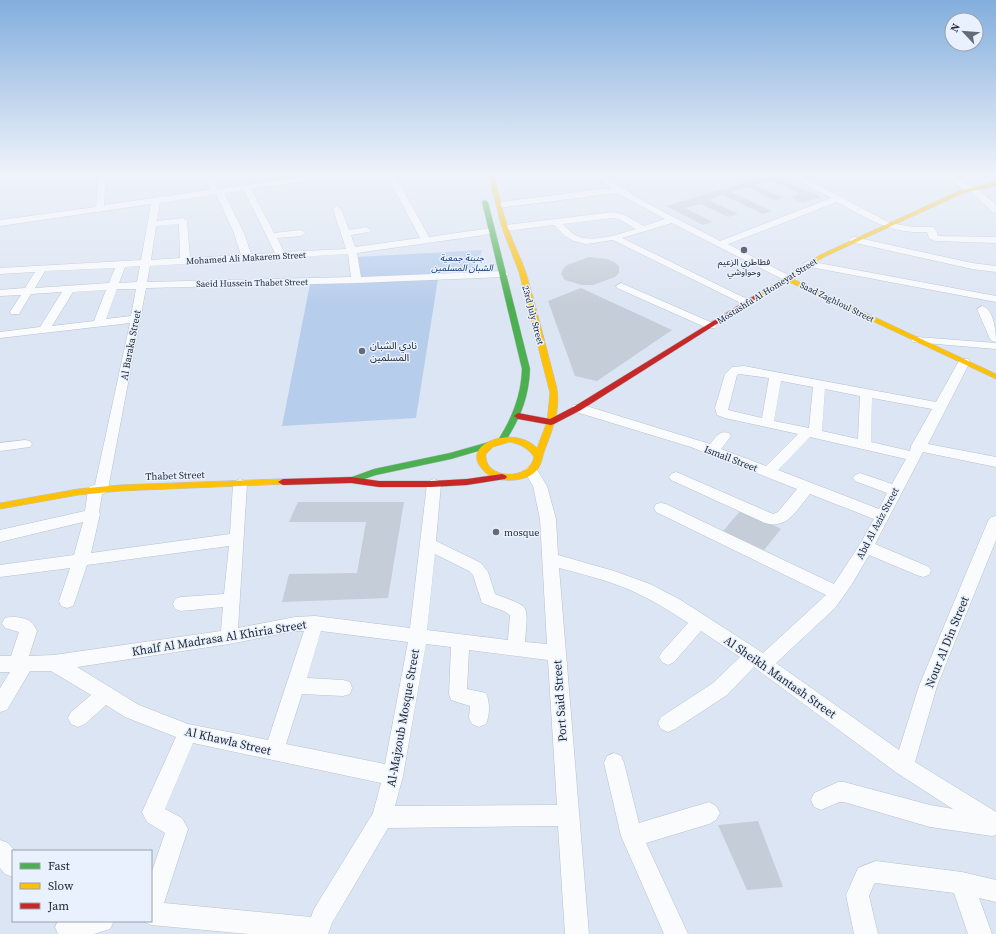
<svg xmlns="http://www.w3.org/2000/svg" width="996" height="934" font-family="'Source Serif 4','Noto Sans Arabic',serif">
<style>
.green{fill:#b7cdec}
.building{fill:#c5cdd8}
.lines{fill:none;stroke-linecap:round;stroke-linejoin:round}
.street-casing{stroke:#b9c1cc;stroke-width:1}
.fast-casing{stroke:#b9c1cc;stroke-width:1}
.slow-casing{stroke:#b9c1cc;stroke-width:1}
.jam-casing{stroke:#b9c1cc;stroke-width:1}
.street{fill:#fafbfd;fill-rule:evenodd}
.fast{fill:#4caf50;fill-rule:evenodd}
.slow{fill:#ffc107;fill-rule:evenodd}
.jam{fill:#c62828;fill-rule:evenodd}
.poi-dot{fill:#626b77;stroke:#e8f1fd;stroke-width:1.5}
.labels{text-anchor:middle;stroke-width:3;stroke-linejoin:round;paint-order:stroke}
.far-street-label{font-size:9px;fill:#212934;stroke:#e8f1fd}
.far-park-label{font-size:9px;font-style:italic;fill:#093772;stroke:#e8f1fd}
.far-poi-label{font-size:9px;fill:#212934;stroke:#e8f1fd}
.street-label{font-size:10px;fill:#212934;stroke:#e8f1fd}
.poi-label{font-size:10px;fill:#212934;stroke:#e8f1fd;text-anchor:start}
.near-street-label{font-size:12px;fill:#212934;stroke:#e8f1fd}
</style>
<rect width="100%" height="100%" fill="#dce5f3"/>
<g class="green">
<polygon points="482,250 475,274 359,278 356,257"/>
<polygon points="438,279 416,418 282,426 310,284"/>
</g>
<g class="building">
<polygon points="769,175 821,197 802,203 790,197 801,194 770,180 755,185 784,198 776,201 747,187 731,192 772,211 763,214 723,195 709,200 738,214 728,217 701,204 685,208 713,222 703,225 666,206"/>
<polygon points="589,257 607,259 614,262 619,266 619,273 615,277 593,285 582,285 565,280 561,274 563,269 567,265"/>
<polygon points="581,288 672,330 597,381 575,376 548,301"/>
<polygon points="298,502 404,502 388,598 282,602 289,574 357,573 366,522 289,522"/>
<polygon points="742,509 781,529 764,550 723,531"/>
<polygon points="758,821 783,887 747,890 718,825"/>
</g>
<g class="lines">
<g class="street-casing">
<g id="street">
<path d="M98 175H106L104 205 209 190 206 175H214L217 189 319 175H337L333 177 251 189 274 233 301 230 306 233 301 236 277 238 284 252 346 249 333 209 337 206 341 209 349 230 366 227 371 230 369 232 351 235 355 247 420 238 387 175H395L429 237 491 228 496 231 491 234 357 253 361 277 504 271 509 274 504 277 357 283 146 288 108 489 106 493 102 494 99 512 100 514 91 553 230 534 233 484 235 481 240 479 245 481 247 484 238 628 295 617 315 616 410 628 427 484 429 481 434 479 439 481 441 484 436 541 481 563 488 572 495 594C531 608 528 602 525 642L547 644 540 519 533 486 524 471 526 468 531 466 536 468 547 486 556 519 558 555 614 571 650 584 679 599 763 653 826 595 656 512 654 508 656 504 661 503 666 504 834 584 860 544 874 519 810 494C797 509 788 530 765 523L671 480 669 477 671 474 676 472 681 474 773 514 778 512 797 489 691 447 573 411 572 408 573 405H583L710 444C716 437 719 430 729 433L731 436 721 449 766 466 798 434 725 418 717 415 715 408 725 374 732 367 744 366 936 402 960 359H968L970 362 928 444 996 457V467L923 452 875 544 929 567 931 571 929 575 923 577 917 575 869 555 852 584 835 608 776 663 899 750 919 686 988 521 991 517 996 516V540L937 686 915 762 996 812V835L992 836 930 827 844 802H839L821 810 814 807 811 800 814 793 838 782H844L930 805 953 809 897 773 754 667 727 695 675 729 668 732 661 729 658 723 661 717 713 683 740 657 701 631 674 662 668 665 662 662 659 657 662 652 688 623C663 606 637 591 609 582 593 577 576 572 559 568L589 934H565L558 826 388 828 332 923 328 934H248L151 925 143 921H151V874L165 833 147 822 142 812 176 737 125 717 106 705 85 724 78 727 71 724 68 718 71 712 91 695 51 671H30L7 710 0 712V688L10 672H0V656H11L19 632 5 628 2 623 5 618C12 616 25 617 31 622 34 624 35 628 37 631L29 656 54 655 221 631 223 607 181 611 175 609 173 604 175 599 181 597 224 594 229 546 87 565 75 601 73 606 67 608 61 606 59 601 70 568 0 577V565L74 555 83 522 0 542V530L85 511 88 490 90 486 95 485 130 323 0 338V332L40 327 62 292 31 294 19 314H11L10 312 21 295 0 296V290L25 288 35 272 0 274V268L141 260 151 204 0 226V220L96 207ZM244 190 275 253 251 254 244 233 224 193ZM216 194 234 233 241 255 190 258 187 221 183 218 157 221 160 203ZM179 224 180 258 151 260 156 226ZM348 254 351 277 147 282 150 266ZM140 266 137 282 119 283 125 267ZM115 268 109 283 35 288 45 271ZM117 289H136L131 316 106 319ZM106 290 94 321 52 326 73 292ZM739 374 769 378 762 418 728 410 737 375ZM781 381 813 387 809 428 774 421ZM825 389 860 396 858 439 822 431ZM872 398 932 409 911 446 910 451 871 442ZM810 437 906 459 892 484 860 473 855 475 853 478 855 481 887 493 879 509 778 470ZM435 554 469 571 473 575 482 603 504 611 510 615 508 640 427 630ZM295 631H304L268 740 188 724 139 705 77 667 229 644ZM321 631 408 642 385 764 286 744 302 694 343 696 350 694 352 688 350 682 343 680 307 678ZM426 644 451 647 449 694 451 700 470 706 469 718 472 724 479 727 486 724C490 715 490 702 486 693L467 689 469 650 548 660 557 805 395 806 403 776ZM193 743 381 783 373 813 314 909 311 917 164 903 188 829 182 818 165 809Z"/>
<path d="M595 175H604C639 202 681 220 720 241L831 198 790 175H799L890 223 913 227H933L937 231V235L940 236 996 237V243L935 241 929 238 927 232C889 234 869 219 837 202L728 244 790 276 791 278 790 280 786 281 672 223 622 238 751 301 752 303 747 306 613 240 586 244 574 241 565 236 554 225 505 231 500 228 505 225 613 212 625 215 644 226 665 219 617 193 499 208 495 205 499 202 611 188ZM613 218 619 219 636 229C619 234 594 243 577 236 571 233 567 228 563 224Z"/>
<path d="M944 175C958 174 962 185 975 187L996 205V213L993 212 970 191H966Z"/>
<polygon points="990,175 996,175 996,178"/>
<polygon points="854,237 972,263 996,266 996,272 972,269 851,242 849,240 851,238"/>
<polygon points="808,261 996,296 996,302 805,266 803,264"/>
<polygon points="621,283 715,324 717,326 715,328 707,328 617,288 616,286"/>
<path d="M982 306C994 309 996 332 996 342L992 341 990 339 977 309Z"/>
<polygon points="917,337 996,343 996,349 913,342 911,340 913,338"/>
<polygon points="25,440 30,441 32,444 30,447 0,451 0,443"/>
<polygon points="614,753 621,756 624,763 639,823 709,802 716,806 720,813 716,820 709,824 646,843 688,934 664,934 621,836 604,763 607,756"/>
<polygon points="0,840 8,843 15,851 13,851 13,877 5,874 0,868"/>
<polygon points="876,861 962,872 996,880 996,902 979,898 992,934 968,934 954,893 876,883 874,884 869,896 878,934 854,934 846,895 858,868"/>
<polygon points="58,921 114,921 110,929 94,934 58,934 55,927"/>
</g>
</g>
<g class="fast-casing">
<g id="fast">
<path d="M485 200 488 202 530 369C529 397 520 419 505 442L502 443 498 440C512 418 521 396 522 369L482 202Z"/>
<polygon points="489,442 492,443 493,445 492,447 451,459 376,475 355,482 350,479 352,477 374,469 450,453"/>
</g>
</g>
<g class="slow-casing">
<g id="slow">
<path d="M489 175H494C498 193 502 211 508 228 513 243 521 258 526 273 537 310 546 347 556 385 562 407 552 431 544 452 542 459 541 466 536 471 529 479 514 481 505 480 497 480 488 476 483 470 458 444 514 424 537 448L547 422 550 393 519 272 502 228ZM510 442C520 444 528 448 534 457 529 482 483 479 486 454L493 447Z"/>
<polygon points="996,182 996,186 963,193 824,257 791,278 996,374 996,379 787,281 756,299 752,299 751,298 820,255 959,191"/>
<polygon points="283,479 286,480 288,482 286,484 120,491 78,495 0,509 0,503 78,489 120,485"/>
</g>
</g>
<g class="jam-casing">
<g id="jam">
<polygon points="754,296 757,298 756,299 581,410 554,424 551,425 518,419 514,416 518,413 550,419 575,406"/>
<polygon points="502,474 505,475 507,477 505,479 467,485 431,487 379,487 351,483 283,485 278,482 283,479 351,477 379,481 431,481 467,479"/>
</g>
</g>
<use href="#street" class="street"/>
<use href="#fast" class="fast"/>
<use href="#slow" class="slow"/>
<use href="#jam" class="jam"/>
</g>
<linearGradient id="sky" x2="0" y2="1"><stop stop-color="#83aedd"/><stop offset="0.57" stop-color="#eff3fa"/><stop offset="1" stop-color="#eff3fa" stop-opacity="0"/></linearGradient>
<rect width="996" height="305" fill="url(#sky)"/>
<g class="poi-dot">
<circle cx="744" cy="250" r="4"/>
<circle cx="362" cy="351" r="4"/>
<circle cx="496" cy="532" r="4"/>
</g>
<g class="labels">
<g class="far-street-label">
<text transform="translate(246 258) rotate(-3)" y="3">Mohamed Ali Makarem Street</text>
<text transform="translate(252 283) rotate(-1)" y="3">Saeid Hussein Thabet Street</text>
<text transform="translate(767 291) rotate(-32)" y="3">Mostashfa Al Homeyat Street</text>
<text transform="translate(837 302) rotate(26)" y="3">Saad Zaghloul Street</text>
<text transform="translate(533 315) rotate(75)" y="3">23rd July Street</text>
</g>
<g class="far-park-label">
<text x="462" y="261">جنينة جمعية<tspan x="462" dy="10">الشبان المسلمين</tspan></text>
</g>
<g class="far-poi-label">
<text x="744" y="265">فطاطري الزعيم<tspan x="744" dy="10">وحواوشي</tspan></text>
</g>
<g class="street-label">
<text transform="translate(130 345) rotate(-79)" y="4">Al Baraka Street</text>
<text transform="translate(731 458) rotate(21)" y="4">Ismail Street</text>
<text transform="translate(175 475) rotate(-2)" y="4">Thabet Street</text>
<text transform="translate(877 523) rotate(-62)" y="4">Abd Al Aziz Street</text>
</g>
<g class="poi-label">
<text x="370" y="349">نادي الشبان<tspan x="370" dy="12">المسلمين</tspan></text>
<text x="504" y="536">mosque</text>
</g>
<g class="near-street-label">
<text transform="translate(219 638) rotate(-9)" y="4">Khalf Al Madrasa Al Khiria Street</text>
<text transform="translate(947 642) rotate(-68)" y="4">Nour Al Din Street</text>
<text transform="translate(780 677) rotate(35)" y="4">Al Sheikh Mantash Street</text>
<text transform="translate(560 701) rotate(-94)" y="4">Port Said Street</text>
<text transform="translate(403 718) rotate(-80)" y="4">Al-Majzoub Mosque Street</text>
<text transform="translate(228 741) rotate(13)" y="4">Al Khawla Street</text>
</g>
</g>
<rect x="12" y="850" width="140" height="72" fill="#e8f1fd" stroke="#98a1ad"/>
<rect x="20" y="863" width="20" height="6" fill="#4caf50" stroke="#98a1ad"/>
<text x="48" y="870" font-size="12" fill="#212934">Fast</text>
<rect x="20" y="883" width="20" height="6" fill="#ffc107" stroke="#98a1ad"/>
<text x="48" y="890" font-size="12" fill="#212934">Slow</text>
<rect x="20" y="903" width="20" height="6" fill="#c62828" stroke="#98a1ad"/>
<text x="48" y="910" font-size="12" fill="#212934">Jam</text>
<g transform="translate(964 32) rotate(296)"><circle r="19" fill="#e8f1fd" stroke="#98a1ad"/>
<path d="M0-3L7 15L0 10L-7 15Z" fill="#626b77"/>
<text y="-6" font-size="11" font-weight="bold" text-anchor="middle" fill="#212934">N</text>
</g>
</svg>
